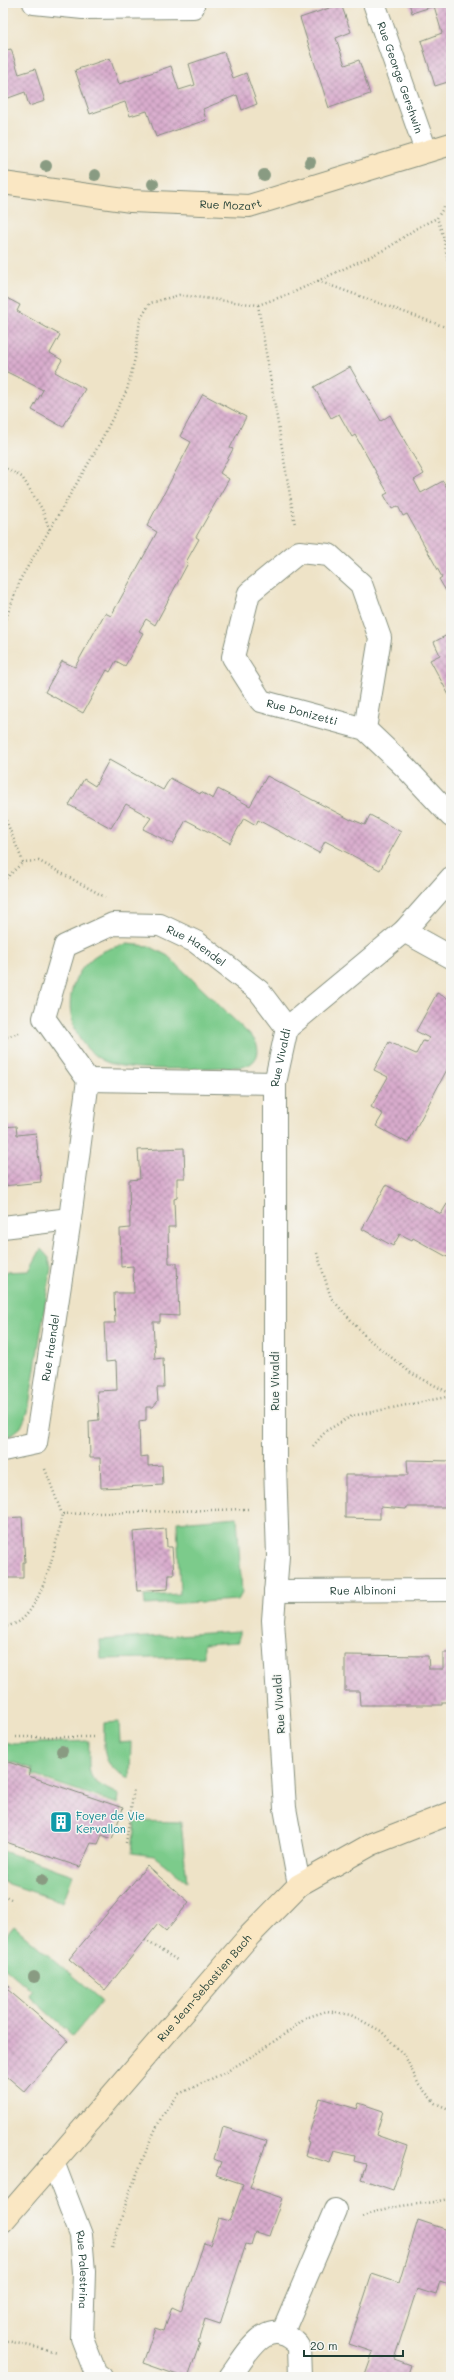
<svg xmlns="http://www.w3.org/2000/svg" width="454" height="2380" font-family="Mali,sans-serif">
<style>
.grass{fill:#7ccb8b;stroke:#4e8460}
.building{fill:url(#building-cross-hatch)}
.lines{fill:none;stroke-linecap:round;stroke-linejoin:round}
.street-casing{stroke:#86907e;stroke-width:24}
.secondary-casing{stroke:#86907e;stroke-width:24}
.path{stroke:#86907e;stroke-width:2.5;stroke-dasharray:1 3;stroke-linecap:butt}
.street{stroke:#fff;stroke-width:22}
.secondary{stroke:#fae7c3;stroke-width:22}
.tree{fill:#899b82}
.labels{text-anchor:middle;stroke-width:3;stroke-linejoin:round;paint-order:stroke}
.street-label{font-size:11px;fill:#1f3d34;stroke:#f6f6f2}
.culture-label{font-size:11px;fill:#0d838f;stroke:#f6f6f2;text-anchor:start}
</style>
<defs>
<pattern id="building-cross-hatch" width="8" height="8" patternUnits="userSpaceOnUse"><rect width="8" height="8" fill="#d9accd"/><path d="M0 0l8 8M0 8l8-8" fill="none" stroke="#af8da7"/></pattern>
</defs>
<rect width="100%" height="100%" fill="#f6f6f2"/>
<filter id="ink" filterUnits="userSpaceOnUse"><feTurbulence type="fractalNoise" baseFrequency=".025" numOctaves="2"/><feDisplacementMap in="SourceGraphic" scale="8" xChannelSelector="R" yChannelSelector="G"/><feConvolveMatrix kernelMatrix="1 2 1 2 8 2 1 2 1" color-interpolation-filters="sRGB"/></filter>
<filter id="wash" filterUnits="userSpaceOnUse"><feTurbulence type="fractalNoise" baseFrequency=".012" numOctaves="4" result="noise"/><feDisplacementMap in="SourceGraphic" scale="16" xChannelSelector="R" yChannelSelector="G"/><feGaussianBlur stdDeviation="0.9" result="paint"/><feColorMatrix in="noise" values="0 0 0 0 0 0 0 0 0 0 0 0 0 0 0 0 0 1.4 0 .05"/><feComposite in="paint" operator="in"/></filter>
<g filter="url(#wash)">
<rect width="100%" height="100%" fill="#eee3c7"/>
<g class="grass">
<path d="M127 944 149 946 168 956 253 1038C263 1050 257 1065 241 1067 209 1067 130 1074 104 1061 67 1043 58 990 89 961 99 951 113 947 127 944Z"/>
<polygon points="41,1249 49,1258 51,1268 28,1412 21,1427 3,1442 3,1272 29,1271"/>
<polygon points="237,1517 242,1593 238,1600 145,1605 144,1596 180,1594 177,1522"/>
<polygon points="239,1631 239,1642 204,1644 204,1657 101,1659 100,1640"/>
<path d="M119 1722 120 1743 131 1742 130 1778C100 1766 104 1751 104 1723Z"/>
<path d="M89 1741C89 1779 85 1778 119 1795L118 1804 32 1775 33 1769 3 1759V1742L14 1744Z"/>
<polygon points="135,1821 181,1822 187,1882 154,1856 132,1853"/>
<polygon points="3,1851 73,1875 63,1902 3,1882"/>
<polygon points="14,1926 102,2001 73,2036 29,1996 32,1991 3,1966 3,1939"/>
</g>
<g id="blocks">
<g class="building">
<polygon points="409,3 451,3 451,81 435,86 421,41 442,33 434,6 412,13"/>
<polygon points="341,4 351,32 336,38 345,65 359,60 370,94 329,108 300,18"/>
<polygon points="11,49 19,74 35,69 45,101 29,106 25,92 3,100 3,51"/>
<polygon points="224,52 233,78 246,73 257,104 242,110 237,95 203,109 206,120 156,137 147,111 130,116 125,102 90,114 75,70 110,58 119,84 171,66 179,90 195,85 189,64"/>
<polygon points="3,296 20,305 17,311 60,335 50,353 62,360 55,372 85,389 63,427 32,410 43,390 3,370"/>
<polygon points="350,367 381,421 390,415 407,445 424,474 414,480 421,493 443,481 451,495 451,588 446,591 439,579 442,577 407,514 403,516 398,506 392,509 384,495 388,493 355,435 352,437 339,414 331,418 314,387"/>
<polygon points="203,394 246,417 230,448 233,449 220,473 229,479 196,537 199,539 186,562 188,563 155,625 146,619 139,631 143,633 125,666 116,661 110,672 107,670 83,713 45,692 62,661 75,667 105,613 111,616 157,532 147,526 191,442 180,436"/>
<polygon points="451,633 451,699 430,660 440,655 434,642"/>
<polygon points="109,760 163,790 170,778 200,794 201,792 213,799 218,789 250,806 267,776 351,820 351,819 365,825 370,815 401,832 380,870 325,841 319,853 258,820 256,825 244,818 230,843 186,820 173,844 143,829 151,818 126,804 111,828 69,805 84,779 95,786"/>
<polygon points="437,993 451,1000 451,1062 408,1143 376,1126 383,1114 371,1107 388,1077 374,1070 389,1042 416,1054 423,1041 427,1042 429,1038 416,1031"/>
<polygon points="16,1126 17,1135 36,1133 41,1182 3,1186 3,1127"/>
<polygon points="184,1148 185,1178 177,1178 177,1198 174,1199 175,1227 168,1227 169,1263 177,1263 179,1316 160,1315 160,1322 153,1322 155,1359 163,1358 164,1388 157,1388 158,1401 153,1407 146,1407 146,1420 139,1421 140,1457 148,1456 148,1466 162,1465 163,1485 101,1488 100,1458 90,1458 89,1421 99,1420 97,1391 117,1390 116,1361 106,1362 104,1323 115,1323 114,1293 134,1293 133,1266 121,1267 120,1229 130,1228 129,1180 140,1179 138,1150"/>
<polygon points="386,1185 441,1214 447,1204 451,1206 451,1259 413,1238 412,1240 400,1234 393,1246 362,1229"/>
<polygon points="407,1460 451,1461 451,1507 407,1507 406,1509 380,1507 380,1519 345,1518 345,1475 408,1475"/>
<polygon points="22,1517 25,1562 23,1562 23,1578 3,1578 3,1518"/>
<polygon points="166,1529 167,1547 172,1547 174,1575 169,1575 168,1589 137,1591 133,1532"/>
<polygon points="443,1653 451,1653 451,1702 442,1702 442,1705 360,1705 359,1691 345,1691 345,1655 428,1656 429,1669 443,1669"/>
<polygon points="3,1760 31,1770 29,1776 123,1808 112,1839 102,1835 98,1844 91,1843 80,1867 3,1841"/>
<polygon points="147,1866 189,1902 166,1931 158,1924 105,1990 69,1959"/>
<polygon points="3,1980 10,1986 7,1989 68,2041 25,2092 3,2073"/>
<polygon points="320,2098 357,2109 359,2103 383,2111 376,2135 407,2146 393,2190 361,2179 366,2164 354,2161 355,2156 334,2151 330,2163 305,2155 309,2142 307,2141"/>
<polygon points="223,2127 267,2141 250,2187 282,2198 269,2236 255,2232 251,2245 246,2244 220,2324 205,2319 198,2342 200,2343 188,2377 183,2377 143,2363 155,2328 164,2331 172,2307 181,2311 204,2243 210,2245 219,2218 230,2221 243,2184 216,2175 221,2162 214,2159"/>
<polygon points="418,2220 451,2231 451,2285 440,2281 436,2295 417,2289 394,2359 411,2365 407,2377 364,2377 373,2352 349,2344 372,2274 399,2283"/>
</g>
</g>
</g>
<g filter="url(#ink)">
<use href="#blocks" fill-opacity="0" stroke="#86907e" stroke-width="1"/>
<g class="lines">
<g class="street-casing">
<g id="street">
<polyline points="34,3 83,8 193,7"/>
<path id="s1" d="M374 3 426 151"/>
<path id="s2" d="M365 729 380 638 361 584 329 555 299 552 249 593 233 657 261 701 365 729 406 768 451 816"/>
<polyline points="404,931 451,957"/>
<polyline points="88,1080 275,1083"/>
<polyline points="3,1227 70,1219"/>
<path id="s3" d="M3 1450 36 1443 70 1219 88 1080 44 1018 65 946 113 924 160 925 196 942 259 991 287 1028"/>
<path id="s4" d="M275 1591 451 1590"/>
<path id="s5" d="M299 1885 285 1808 273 1620 278 1556 275 1465V1083L287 1028 404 931 451 878"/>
<path id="s6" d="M53 2162 81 2235 84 2272 82 2338 96 2374 101 2377"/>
<polyline points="282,2334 335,2210"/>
<path d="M230 2377C248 2353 267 2312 299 2346L300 2377"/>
</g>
</g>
<g class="secondary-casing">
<g id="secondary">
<path id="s7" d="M3 183 131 201 249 206 451 144"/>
<path id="s8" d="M3 2221 250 1935 299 1885 372 1844 451 1813"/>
</g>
</g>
<g class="path">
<polyline points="451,203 444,207 437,218 443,235 451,279"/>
<polyline points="318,281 451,329"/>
<polyline points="258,305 295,525"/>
<polyline points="3,467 22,477 42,509 50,531"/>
<polyline points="3,626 21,578 94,454 127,390 135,358 140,320 150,303 179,295 258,305 292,293 388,248 415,229 437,218"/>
<polyline points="3,813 23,862 39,861 105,897"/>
<polyline points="3,881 23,862"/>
<polyline points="3,1038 19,1033"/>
<polyline points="317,1253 331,1298 367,1338 411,1373 451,1394"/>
<polyline points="313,1446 326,1431 352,1416 451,1396"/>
<polyline points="45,1469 62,1514"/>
<path d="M3 1627C8 1626 16 1624 20 1621 44 1603 57 1542 62 1514L248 1509"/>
<polyline points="16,1737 96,1737"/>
<polyline points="126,1843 134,1788"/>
<polyline points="3,1895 11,1899"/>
<polyline points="145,1940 177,1960"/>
<path d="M362 2217C392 2202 421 2207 451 2198"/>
<polyline points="112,2247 129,2194 150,2141 162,2116 179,2094 226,2072 257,2053 289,2031 305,2018 327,2011 351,2015 381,2031 405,2056 419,2085 435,2103 451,2110"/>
<polyline points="3,2340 57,2352"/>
</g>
<use href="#street" class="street"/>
<use href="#secondary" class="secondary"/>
</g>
<g class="tree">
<circle cx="310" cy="162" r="6"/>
<circle cx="46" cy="166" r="6"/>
<circle cx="95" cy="175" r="6"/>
<circle cx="264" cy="175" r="6"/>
<circle cx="153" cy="184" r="6"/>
<circle cx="62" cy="1751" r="6"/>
<circle cx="42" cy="1880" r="6"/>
<circle cx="34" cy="1977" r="6"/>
</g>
</g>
<defs>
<g id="building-square" transform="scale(1.15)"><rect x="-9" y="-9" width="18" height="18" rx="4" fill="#0f9aa8" stroke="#f6f6f2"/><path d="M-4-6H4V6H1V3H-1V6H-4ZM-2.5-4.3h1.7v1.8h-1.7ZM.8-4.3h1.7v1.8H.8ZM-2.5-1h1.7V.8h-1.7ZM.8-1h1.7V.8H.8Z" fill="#fff"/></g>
</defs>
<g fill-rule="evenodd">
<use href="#building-square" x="61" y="1822"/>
</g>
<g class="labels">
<g class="street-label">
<text dy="4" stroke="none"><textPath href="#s1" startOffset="79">Rue George Gershwin</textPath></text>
<text dy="4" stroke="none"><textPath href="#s7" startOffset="229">Rue Mozart</textPath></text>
<text dy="4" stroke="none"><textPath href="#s2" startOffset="448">Rue Donizetti</textPath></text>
<text dy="4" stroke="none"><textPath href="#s3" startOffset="693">Rue Haendel</textPath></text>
<text dy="4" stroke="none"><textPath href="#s5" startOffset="830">Rue Vivaldi</textPath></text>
<text dy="4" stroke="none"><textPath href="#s3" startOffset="130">Rue Haendel</textPath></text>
<text transform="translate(275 1381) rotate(-90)" y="4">Rue Vivaldi</text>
<text dy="4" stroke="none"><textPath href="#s4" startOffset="88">Rue Albinoni</textPath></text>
<text transform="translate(279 1704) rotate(-94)" y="4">Rue Vivaldi</text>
<text dy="4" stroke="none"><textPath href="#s8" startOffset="308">Rue Jean-Sebastien Bach</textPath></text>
<text dy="4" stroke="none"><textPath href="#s6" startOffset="113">Rue Palestrina</textPath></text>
</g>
<g class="culture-label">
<text x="76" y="1820">Foyer de Vie<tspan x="76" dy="13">Kervallon</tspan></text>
</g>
</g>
<rect width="454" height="2380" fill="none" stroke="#f6f6f2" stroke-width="16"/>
<path d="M304 2350v6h99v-6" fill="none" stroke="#1f3d34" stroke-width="2"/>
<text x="310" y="2350" font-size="12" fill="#1f3d34" stroke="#f6f6f2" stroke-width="3" paint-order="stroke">20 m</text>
</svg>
